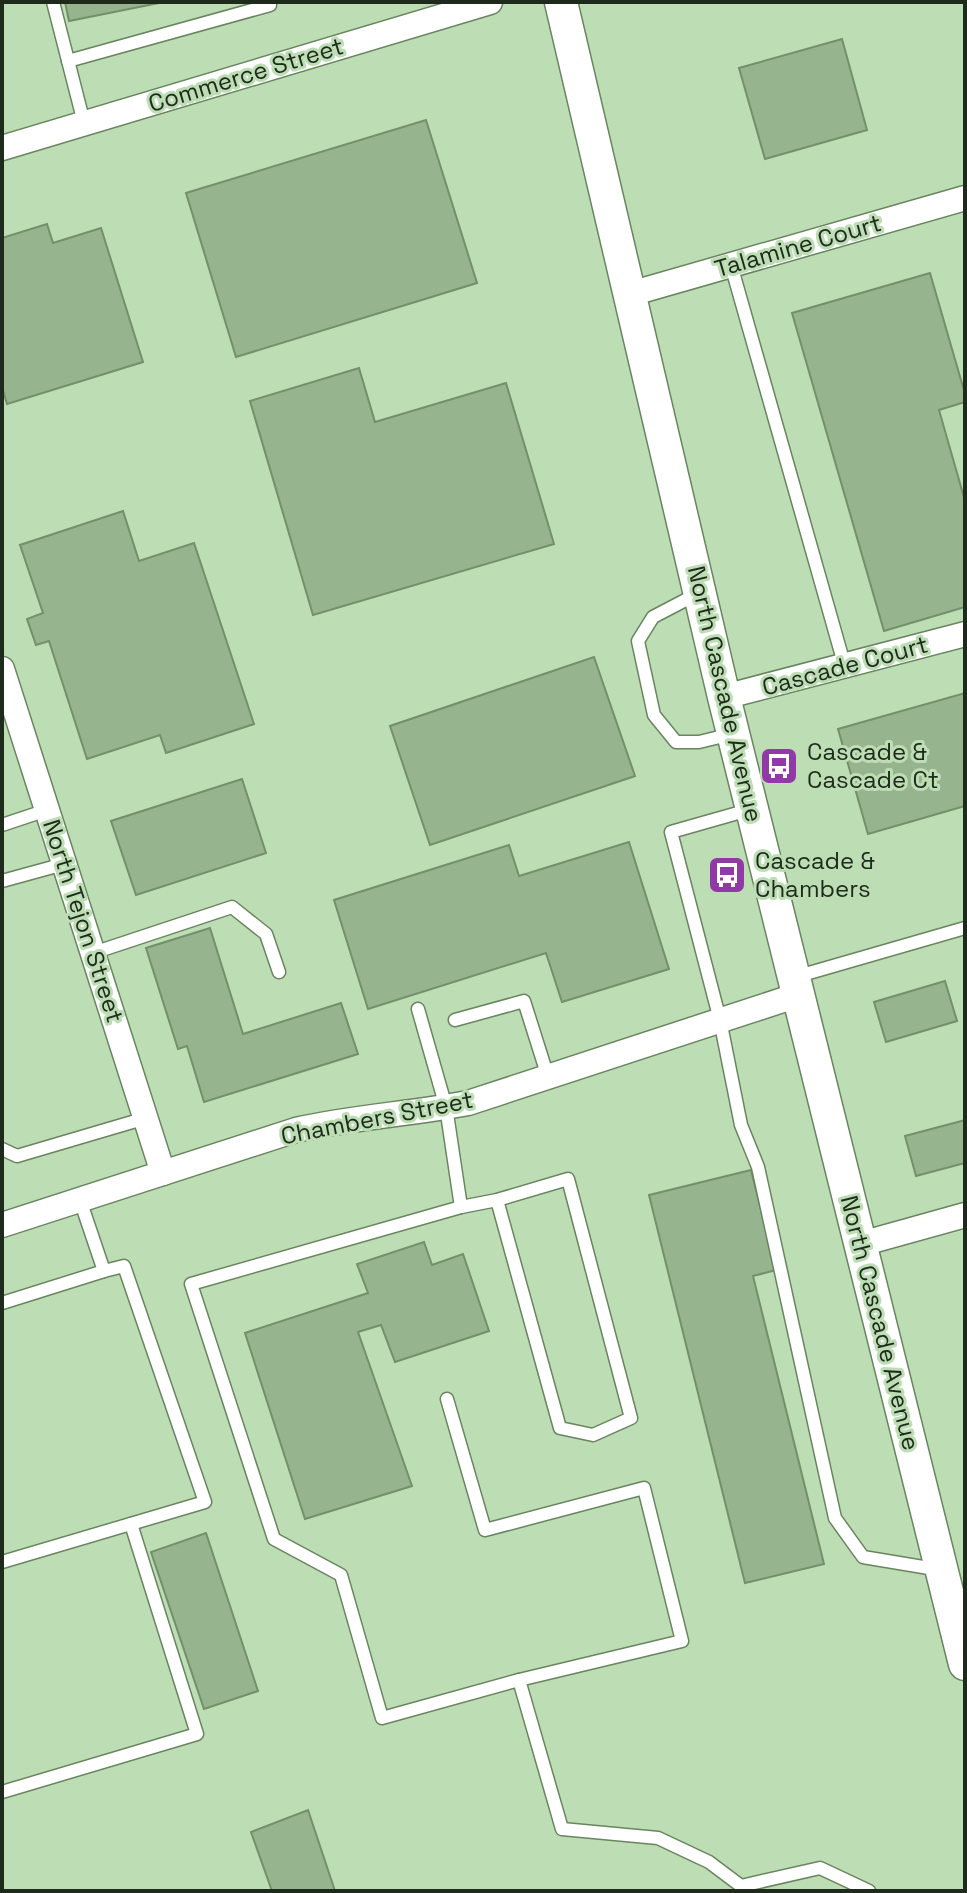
<svg xmlns="http://www.w3.org/2000/svg" width="967" height="1893" font-family="'Space Grotesk',sans-serif">
<style>
.building{fill:#96b58e;stroke:#73906b;stroke-width:2}
.lines{fill:none;stroke-linecap:round;stroke-linejoin:round}
.service-casing{stroke:#698560;stroke-width:15}
.minor-casing{stroke:#698560;stroke-width:27}
.tertiary-casing{stroke:#698560;stroke-width:35}
.service{stroke:#fff;stroke-width:12}
.minor{stroke:#fff;stroke-width:24}
.tertiary{stroke:#fff;stroke-width:32}
.labels{text-anchor:middle;stroke-width:6;stroke-linejoin:round;paint-order:stroke}
.street-label{font-size:24px;fill:#1e2a1b;stroke:#bdddb4}
.poi-label{font-size:24px;fill:#1e2a1b;stroke:#bdddb4;text-anchor:start}
</style>
<rect width="100%" height="100%" fill="#bdddb4"/>
<g class="building">
<polygon points="65,2 164,2 69,21"/>
<polygon points="842,39 867,130 765,159 739,68"/>
<polygon points="426,120 477,283 236,357 186,193"/>
<polygon points="47,224 53,243 101,228 143,362 7,404 2,387 2,238"/>
<polygon points="930,273 965,394 965,402 939,410 965,501 965,607 884,631 792,313"/>
<polygon points="359,368 375,422 506,383 554,544 313,615 250,401"/>
<polygon points="123,511 139,561 194,543 254,724 166,753 160,735 87,759 49,641 36,645 27,619 43,613 20,545"/>
<polygon points="594,657 635,776 430,845 390,726"/>
<polygon points="965,693 965,806 868,834 838,729"/>
<polygon points="242,779 266,853 136,895 111,821"/>
<polygon points="629,842 669,969 562,1002 546,953 368,1009 334,900 509,845 519,876"/>
<polygon points="210,928 243,1034 341,1003 358,1054 204,1102 187,1046 178,1049 146,948"/>
<polygon points="945,981 957,1021 886,1042 874,1002"/>
<polygon points="965,1120 965,1163 916,1176 905,1136"/>
<polygon points="751,1170 776,1270 753,1276 824,1564 745,1583 649,1195"/>
<polygon points="424,1242 432,1265 463,1254 489,1331 395,1362 381,1325 358,1332 412,1486 305,1519 245,1333 368,1293 357,1264"/>
<polygon points="206,1533 258,1691 204,1709 151,1552"/>
<polygon points="308,1810 335,1891 272,1891 251,1832"/>
</g>
<g class="lines">
<g class="service-casing">
<g id="service">
<polyline points="53,2 84,123"/>
<polyline points="68,61 270,5"/>
<polyline points="731,265 845,667"/>
<polyline points="697,594 653,617 638,641 654,715 676,742 699,742 732,734"/>
<polyline points="752,809 671,832 720,1020 741,1125 758,1167 835,1518 863,1557 941,1570"/>
<polyline points="2,825 47,810"/>
<polyline points="2,881 64,864"/>
<polyline points="93,953 232,907 266,934 279,972"/>
<polyline points="795,977 965,928"/>
<polyline points="418,1009 446,1107 461,1207 191,1284 274,1539 341,1575 382,1718 519,1680 682,1641 644,1488 485,1530 447,1399"/>
<polyline points="455,1020 524,1001 548,1077"/>
<polyline points="2,1149 17,1156 146,1118"/>
<polyline points="461,1207 497,1200 560,1428 593,1435 631,1418 568,1179 497,1200"/>
<polyline points="2,1303 104,1271"/>
<polyline points="2,1562 205,1502 124,1266 104,1271 80,1200"/>
<polyline points="519,1680 562,1829 658,1838 709,1862 741,1886 743,1891"/>
<polyline points="2,1792 197,1734 131,1524"/>
<polyline points="741,1886 820,1868 869,1891"/>
</g>
</g>
<g class="minor-casing">
<g id="minor">
<polyline points="2,148 490,2"/>
<polyline points="630,294 965,198"/>
<polyline points="2,669 163,1173"/>
<polyline points="724,697 965,634"/>
<path d="M2 1225 296 1130C353 1117 411 1114 468 1103L798 995"/>
<polyline points="861,1244 965,1215"/>
</g>
</g>
<g class="tertiary-casing">
<polyline id="tertiary" points="561,2 724,697 965,1664"/>
</g>
<use href="#service" class="service"/>
<use href="#minor" class="minor"/>
<use href="#tertiary" class="tertiary"/>
</g>
<defs>
<g id="bus-square" transform="scale(2)"><rect x="-9" y="-9" width="18" height="18" rx="4" fill="#913aa7" stroke="#bdddb4"/><path d="M-5-6H5V4H4V6H2V4H-2V6H-4V4H-5ZM-3.5-4V0h7V-4ZM-3.5 1.2v1.5H-2V1.2ZM2 1.2v1.5H3.5V1.2Z" fill="#fff"/></g>
</defs>
<g fill-rule="evenodd">
<use href="#bus-square" x="779" y="766"/>
<use href="#bus-square" x="727" y="875"/>
</g>
<g class="labels">
<g class="street-label">
<text transform="translate(246 75) rotate(-17)" y="8">Commerce Street</text>
<text transform="translate(798 246) rotate(-16)" y="8">Talamine Court</text>
<text transform="translate(845 666) rotate(-15)" y="8">Cascade Court</text>
<text transform="translate(725 694) rotate(77)" y="8">North Cascade Avenue</text>
<text transform="translate(83 921) rotate(72)" y="8">North Tejon Street</text>
<text transform="translate(377 1118) rotate(-11)" y="8">Chambers Street</text>
<text transform="translate(880 1323) rotate(76)" y="8">North Cascade Avenue</text>
</g>
<g class="poi-label">
<text x="807" y="760">Cascade &amp;<tspan x="807" dy="28">Cascade Ct</tspan></text>
<text x="755" y="869">Cascade &amp;<tspan x="755" dy="28">Chambers</tspan></text>
</g>
</g>
<rect width="967" height="1893" fill="none" stroke="#1e2a1b" stroke-width="8"/>
</svg>
